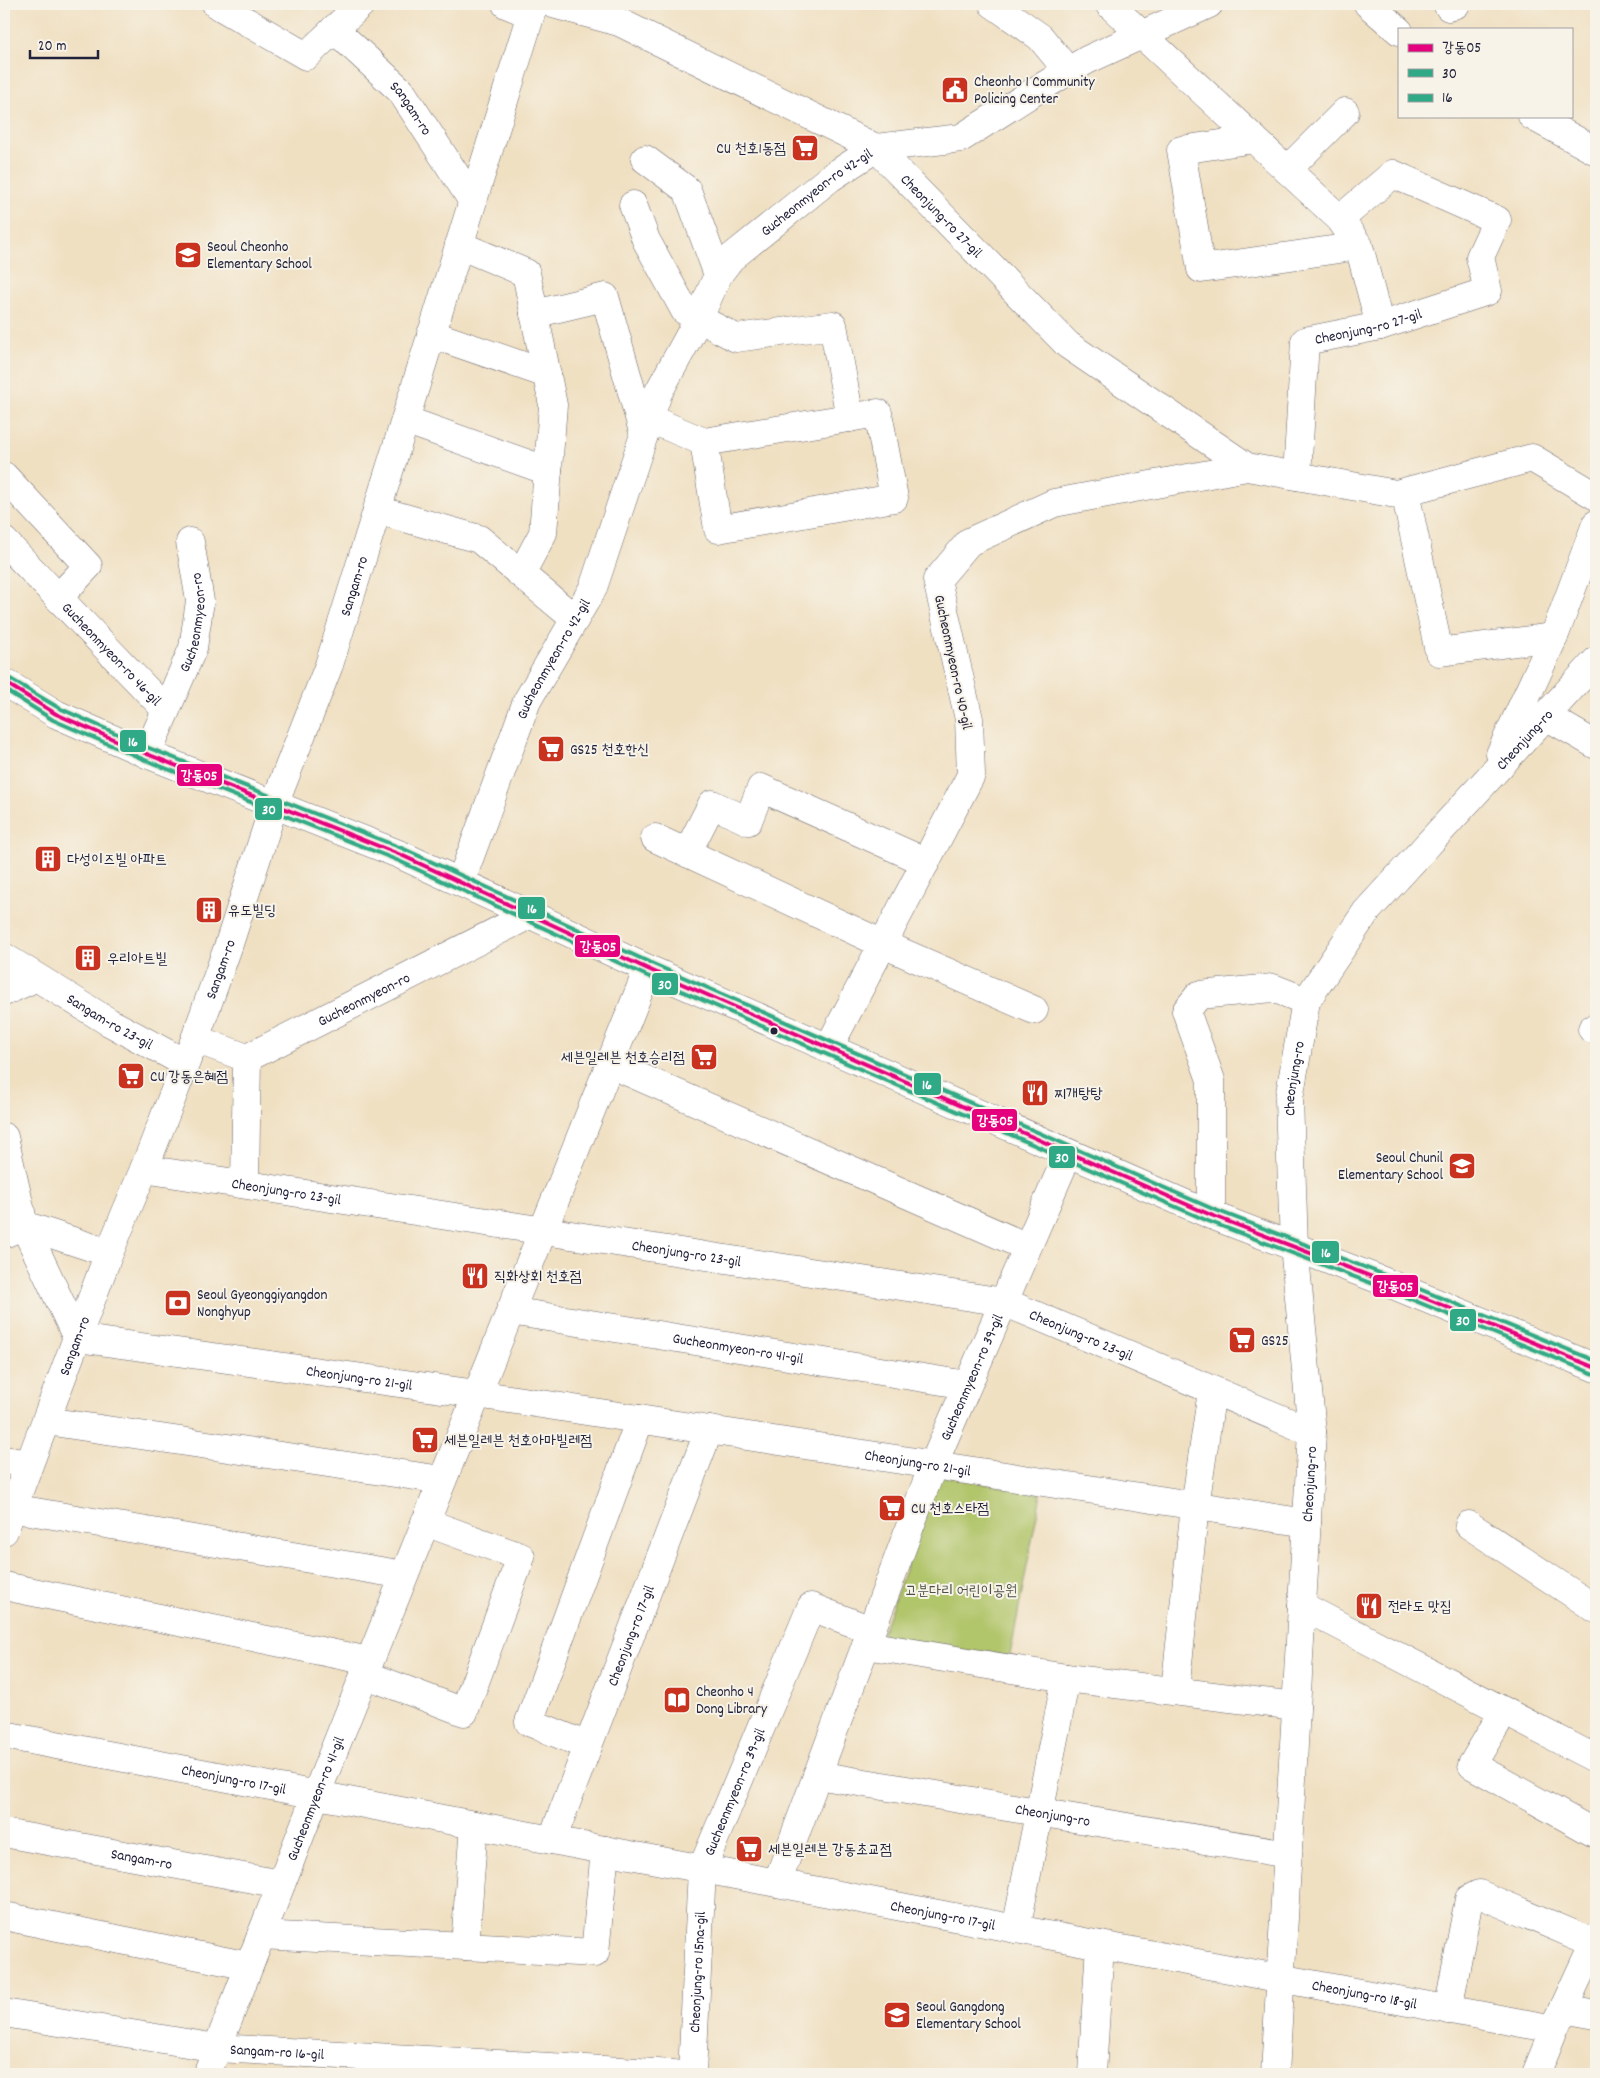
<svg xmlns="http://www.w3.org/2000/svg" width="1600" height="2078" font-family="Dekko,'Poor Story',sans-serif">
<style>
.green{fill:#b1c56a;stroke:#6a7452}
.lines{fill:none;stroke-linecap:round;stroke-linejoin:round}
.minor-casing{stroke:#6a646a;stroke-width:29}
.major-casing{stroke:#6a646a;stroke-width:29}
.minor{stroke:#fff;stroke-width:28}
.major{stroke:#fff;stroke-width:28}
.bus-1-casing{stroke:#f7f3e8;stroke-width:8}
.bus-2-casing{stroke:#f7f3e8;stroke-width:8}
.bus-3-casing{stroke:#f7f3e8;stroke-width:8}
.bus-1{stroke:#e5007d;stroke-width:4}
.bus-2{stroke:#30aa86;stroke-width:4}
.bus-3{stroke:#30aa86;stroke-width:4}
.bus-dot{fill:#22223b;stroke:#f7f3e8;stroke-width:2}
.labels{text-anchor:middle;stroke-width:4;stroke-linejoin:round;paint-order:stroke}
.poi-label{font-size:15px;fill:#22223b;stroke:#f7f3e8;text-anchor:start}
.street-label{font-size:15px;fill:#22223b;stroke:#f7f3e8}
.park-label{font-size:15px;fill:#4d5349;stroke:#f7f3e8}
.line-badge{stroke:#f7f3e8;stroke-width:2}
.badge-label{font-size:14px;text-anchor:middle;font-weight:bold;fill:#fff}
</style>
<rect width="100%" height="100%" fill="#f7f3e8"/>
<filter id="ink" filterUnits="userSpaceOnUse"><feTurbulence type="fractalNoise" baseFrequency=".02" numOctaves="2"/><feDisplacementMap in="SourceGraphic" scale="10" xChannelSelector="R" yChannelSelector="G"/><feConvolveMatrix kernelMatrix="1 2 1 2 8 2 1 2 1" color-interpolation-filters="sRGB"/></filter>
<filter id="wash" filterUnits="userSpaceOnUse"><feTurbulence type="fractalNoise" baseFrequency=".0096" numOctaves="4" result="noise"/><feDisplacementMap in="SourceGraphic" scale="20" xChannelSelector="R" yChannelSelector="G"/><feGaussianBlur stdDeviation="1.12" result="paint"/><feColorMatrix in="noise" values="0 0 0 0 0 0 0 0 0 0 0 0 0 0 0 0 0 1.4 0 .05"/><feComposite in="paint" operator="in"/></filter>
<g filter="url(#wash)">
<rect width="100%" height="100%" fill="#f0e0c2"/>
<polygon class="green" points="939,1475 1041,1494 1009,1660 881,1637"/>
</g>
<g filter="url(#ink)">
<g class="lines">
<g class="minor-casing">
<g id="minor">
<polyline points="216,4 306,56 361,4"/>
<polyline points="506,4 530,14"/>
<path id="s1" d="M553 4 619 22 876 148 1068 345 1247 467 1396 494 1532 458 1596 496"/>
<polyline points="993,4 1040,37 1068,71"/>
<polyline points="1109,4 1340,219 1359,246 1380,326"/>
<polyline points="1368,4 1399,31"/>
<polyline points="1447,4 1449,7 1456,4"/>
<path id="s2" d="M334 29 401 91 472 200"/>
<polyline points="1532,116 1596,151"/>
<polyline points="1254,139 1181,150 1201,269 1359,246"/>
<polyline points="645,159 687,190 718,275"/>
<polyline points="1287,170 1345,112"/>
<polyline points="633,205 646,240 685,311 736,338 833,325 850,418"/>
<polyline points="459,245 526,273 553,405 543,533 521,574"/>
<polyline points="534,314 605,297 644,435"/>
<polyline points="431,334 547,374"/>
<polyline points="650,419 704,442 878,413 894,498 718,529 704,442"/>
<polyline points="405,420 548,471"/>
<polyline points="4,476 88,566 58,598"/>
<path id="s3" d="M1297 476 1305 341 1380 326 1488 291 1480 257 1497 220 1393 174 1340 219"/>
<polyline points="1405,492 1439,652 1554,637"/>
<polyline points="377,510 479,539 575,619"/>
<path id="s4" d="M4 541 166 710"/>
<polyline points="1546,716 1596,745"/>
<path id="s5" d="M147 754 193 648 200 601 190 542"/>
<polyline points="1500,754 1554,637 1596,524"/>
<polyline points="655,838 883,944 1034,1010"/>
<polyline points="687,853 712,804 748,821 761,788 926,862"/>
<path id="s6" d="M461 881 527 701 593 588 658 393 699 318 718 275 731 258 830 178 876 148 961 138 1035 91 1087 60 1209 4"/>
<path id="s7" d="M4 957 109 1022 185 1063"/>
<polyline points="4,992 35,978"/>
<polyline points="1592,1029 1596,1028"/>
<path id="s8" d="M195 1039 247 1058 531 914"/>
<polyline points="828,1049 971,775 969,719 937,580 969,542 1054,503 1247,467"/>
<polyline points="610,1064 1027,1247"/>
<path id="s9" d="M4 1137 24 1225 77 1338 477 1394 1307 1523"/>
<path id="s10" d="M144 1169 1004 1302 1312 1432"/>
<polyline points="245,1184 247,1058"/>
<polyline points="1211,1215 1211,1080 1186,1011 1199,995 1273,988 1306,1001"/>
<polyline points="4,1234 24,1225 109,1253"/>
<path id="s11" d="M1294 1246 1289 1099 1306 1001 1366 912 1596 661"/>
<path id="s12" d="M510 1311 967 1385"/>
<polyline points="46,1421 442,1480"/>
<polyline points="4,1460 29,1464"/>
<polyline points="12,1508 404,1575"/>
<polyline points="1469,1525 1596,1609"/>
<path id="s13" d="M4 1531 109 1253 144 1169 195 1039 228 947 274 805 329 665 534 4"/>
<polyline points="4,1586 369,1661"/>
<polyline points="1302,1606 1596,1759"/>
<polyline points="866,1645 1066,1678 1296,1706"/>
<polyline points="364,1674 464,1712 521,1557 425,1522"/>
<polyline points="1175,1691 1195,1506 1212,1391"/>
<polyline points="1504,1711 1472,1765 1596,1834"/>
<path id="s14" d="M4 1735 1100 1945 1554 2029"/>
<polyline points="588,1746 529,1722 640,1419"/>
<path id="s15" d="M817 1775 1288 1854"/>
<path id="s16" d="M4 1833 281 1884"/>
<path id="s17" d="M552 1840 709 1430"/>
<path id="s18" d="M777 1883 933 1465 1068 1154"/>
<polyline points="4,1916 249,1966"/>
<polyline points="1016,1929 1066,1678"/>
<polyline points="261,1935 595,1953 605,1850"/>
<polyline points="465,1946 474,1825"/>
<polyline points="1563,2009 1596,2015"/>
<polyline points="1448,2010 1469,1899 1479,1894 1594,1943"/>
<path id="s19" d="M4 2013 217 2048 674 2074"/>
<path id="s20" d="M207 2074 316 1795 648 969"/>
<path id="s21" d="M692 2074 702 1869 811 1607 871 1630"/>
<polyline points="1092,2074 1100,1945"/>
<polyline points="1536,2074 1554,2029 1596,1938"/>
</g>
</g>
<g class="major-casing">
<g id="major">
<polyline points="4,682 56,714 147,754 401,855 648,969 1211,1215 1383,1281 1596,1368"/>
<path id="s22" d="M1275 2074 1312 1432 1294 1246"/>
</g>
</g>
<use href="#minor" class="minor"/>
<use href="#major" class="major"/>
<g class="bus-1-casing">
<polyline id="bus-1" points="4,682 56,714 147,754 401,855 648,969 1211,1215 1383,1281 1596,1368"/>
</g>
<g class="bus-2-casing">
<polyline id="bus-2" points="4,689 53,720 145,760 399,861 645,975 1208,1221 1381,1287 1594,1374"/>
</g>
<g class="bus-3-casing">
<polyline id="bus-3" points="7,677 59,708 149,748 404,849 651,963 1213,1209 1385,1275 1596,1361"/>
</g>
<use href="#bus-1" class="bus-1"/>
<use href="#bus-2" class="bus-2"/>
<use href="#bus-3" class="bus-3"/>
</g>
</g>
<defs>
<g id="civic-square" transform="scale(1.4375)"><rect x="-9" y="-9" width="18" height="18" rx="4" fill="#c8321e" stroke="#f7f3e8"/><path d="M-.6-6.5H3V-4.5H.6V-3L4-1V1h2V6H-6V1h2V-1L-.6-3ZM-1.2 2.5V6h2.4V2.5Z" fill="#fff"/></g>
<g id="supermarket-square" transform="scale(1.4375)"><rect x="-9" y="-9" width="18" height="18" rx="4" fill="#c8321e" stroke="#f7f3e8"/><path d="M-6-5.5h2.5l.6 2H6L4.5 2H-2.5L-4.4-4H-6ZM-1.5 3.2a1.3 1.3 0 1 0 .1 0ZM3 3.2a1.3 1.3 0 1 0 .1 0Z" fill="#fff"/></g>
<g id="school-square" transform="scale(1.4375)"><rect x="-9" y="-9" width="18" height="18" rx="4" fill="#c8321e" stroke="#f7f3e8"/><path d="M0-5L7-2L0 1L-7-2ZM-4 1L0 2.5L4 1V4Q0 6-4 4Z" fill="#fff"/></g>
<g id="building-square" transform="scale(1.4375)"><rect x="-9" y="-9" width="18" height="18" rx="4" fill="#c8321e" stroke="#f7f3e8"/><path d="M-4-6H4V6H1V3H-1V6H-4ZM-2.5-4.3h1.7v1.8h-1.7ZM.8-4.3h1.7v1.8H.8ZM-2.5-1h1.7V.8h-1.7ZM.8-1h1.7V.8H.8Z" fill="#fff"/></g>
<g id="restaurant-square" transform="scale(1.4375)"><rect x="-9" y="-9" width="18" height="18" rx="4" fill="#c8321e" stroke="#f7f3e8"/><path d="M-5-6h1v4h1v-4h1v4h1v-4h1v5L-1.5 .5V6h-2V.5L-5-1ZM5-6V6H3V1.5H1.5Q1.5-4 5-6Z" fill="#fff"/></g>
<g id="bank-square" transform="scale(1.4375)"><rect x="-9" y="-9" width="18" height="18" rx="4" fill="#c8321e" stroke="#f7f3e8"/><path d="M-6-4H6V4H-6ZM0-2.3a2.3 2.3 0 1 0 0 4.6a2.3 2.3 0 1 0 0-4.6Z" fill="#fff"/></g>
<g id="library-square" transform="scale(1.4375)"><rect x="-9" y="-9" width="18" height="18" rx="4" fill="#c8321e" stroke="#f7f3e8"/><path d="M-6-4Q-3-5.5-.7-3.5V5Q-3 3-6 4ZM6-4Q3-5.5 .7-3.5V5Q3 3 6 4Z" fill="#fff"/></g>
</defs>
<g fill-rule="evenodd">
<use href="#civic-square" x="955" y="90"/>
<use href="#supermarket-square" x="805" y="148"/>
<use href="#school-square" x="188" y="255"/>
<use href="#supermarket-square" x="551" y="749"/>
<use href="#building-square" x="48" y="859"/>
<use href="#building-square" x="209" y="910"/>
<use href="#building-square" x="88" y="958"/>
<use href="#supermarket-square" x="704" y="1057"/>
<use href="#supermarket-square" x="131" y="1076"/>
<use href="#restaurant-square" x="1035" y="1093"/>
<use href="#school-square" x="1462" y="1166"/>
<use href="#restaurant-square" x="475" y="1276"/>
<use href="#bank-square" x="178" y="1303"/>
<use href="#supermarket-square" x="1242" y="1340"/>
<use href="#supermarket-square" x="425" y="1440"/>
<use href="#supermarket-square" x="892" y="1508"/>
<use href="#restaurant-square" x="1369" y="1606"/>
<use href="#library-square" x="677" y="1700"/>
<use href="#supermarket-square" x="749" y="1849"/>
<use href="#school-square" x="897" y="2015"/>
</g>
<circle class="bus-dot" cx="774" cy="1031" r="4.5"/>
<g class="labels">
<g class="poi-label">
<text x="974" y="86">Cheonho 1 Community<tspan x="974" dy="17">Policing Center</tspan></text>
<text x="786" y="153" text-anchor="end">CU 천호1동점</text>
<text x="207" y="251">Seoul Cheonho<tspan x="207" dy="17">Elementary School</tspan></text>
<text x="570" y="754">GS25 천호한신</text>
<text x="67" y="864">다성이즈빌 아파트</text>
<text x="228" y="915">유도빌딩</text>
<text x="107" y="963">우리아트빌</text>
<text x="685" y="1062" text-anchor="end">세븐일레븐 천호승리점</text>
<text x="150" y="1081">CU 강동은혜점</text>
<text x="1054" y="1098">찌개탕탕</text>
<text x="1443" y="1162" text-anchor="end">Seoul Chunil<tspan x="1443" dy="17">Elementary School</tspan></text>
<text x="494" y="1281">직화상회 천호점</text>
<text x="197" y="1299">Seoul Gyeonggiyangdon<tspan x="197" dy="17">Nonghyup</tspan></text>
<text x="1261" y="1345">GS25</text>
<text x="444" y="1445">세븐일레븐 천호아마빌레점</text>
<text x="911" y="1513">CU 천호스타점</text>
<text x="1388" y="1611">전라도 맛집</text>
<text x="696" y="1696">Cheonho 4<tspan x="696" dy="17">Dong Library</tspan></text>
<text x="768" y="1854">세븐일레븐 강동초교점</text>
<text x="916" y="2011">Seoul Gangdong<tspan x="916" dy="17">Elementary School</tspan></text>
</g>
<g class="street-label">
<text dy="5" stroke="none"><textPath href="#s2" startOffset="111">Sangam-ro</textPath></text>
<text dy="5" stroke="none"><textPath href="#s6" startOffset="790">Gucheonmyeon-ro 42-gil</textPath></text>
<text dy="5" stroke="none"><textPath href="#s1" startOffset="449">Cheonjung-ro 27-gil</textPath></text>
<text dy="5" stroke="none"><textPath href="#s3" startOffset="200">Cheonjung-ro 27-gil</textPath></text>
<text dy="5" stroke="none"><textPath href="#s13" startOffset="1008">Sangam-ro</textPath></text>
<text dy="5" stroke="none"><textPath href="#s5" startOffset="141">Gucheonmyeon-ro</textPath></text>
<text dy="5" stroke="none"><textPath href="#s4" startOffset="156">Gucheonmyeon-ro 46-gil</textPath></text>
<text dy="5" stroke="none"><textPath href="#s6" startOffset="241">Gucheonmyeon-ro 42-gil</textPath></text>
<text transform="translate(954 662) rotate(78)" y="5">Gucheonmyeon-ro 40-gil</text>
<text dy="5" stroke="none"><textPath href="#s11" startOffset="588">Cheonjung-ro</textPath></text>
<text dy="5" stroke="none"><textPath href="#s13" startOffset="602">Sangam-ro</textPath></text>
<text dy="5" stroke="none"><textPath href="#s8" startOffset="186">Gucheonmyeon-ro</textPath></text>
<text dy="5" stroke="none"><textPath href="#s7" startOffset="124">Sangam-ro 23-gil</textPath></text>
<text dy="5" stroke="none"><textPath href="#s11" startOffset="168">Cheonjung-ro</textPath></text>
<text dy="5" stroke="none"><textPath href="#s10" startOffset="144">Cheonjung-ro 23-gil</textPath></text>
<text dy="5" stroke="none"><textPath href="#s10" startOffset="549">Cheonjung-ro 23-gil</textPath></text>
<text dy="5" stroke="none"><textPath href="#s10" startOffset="954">Cheonjung-ro 23-gil</textPath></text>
<text dy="5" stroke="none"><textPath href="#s13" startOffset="198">Sangam-ro</textPath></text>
<text dy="5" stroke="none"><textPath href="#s12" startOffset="231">Gucheonmyeon-ro 41-gil</textPath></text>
<text dy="5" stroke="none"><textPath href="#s18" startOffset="542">Gucheonmyeon-ro 39-gil</textPath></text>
<text dy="5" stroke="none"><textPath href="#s9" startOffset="500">Cheonjung-ro 21-gil</textPath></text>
<text dy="5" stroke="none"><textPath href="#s9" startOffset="1065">Cheonjung-ro 21-gil</textPath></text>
<text dy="5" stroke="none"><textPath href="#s22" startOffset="591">Cheonjung-ro</textPath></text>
<text dy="5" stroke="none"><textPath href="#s17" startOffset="219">Cheonjung-ro 17-gil</textPath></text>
<text dy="5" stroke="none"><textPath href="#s14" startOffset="234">Cheonjung-ro 17-gil</textPath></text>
<text dy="5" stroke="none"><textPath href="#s21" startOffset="289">Gucheonmyeon-ro 39-gil</textPath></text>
<text dy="5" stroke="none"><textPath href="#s20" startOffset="296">Gucheonmyeon-ro 41-gil</textPath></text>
<text dy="5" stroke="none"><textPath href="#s15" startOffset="239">Cheonjung-ro</textPath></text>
<text dy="5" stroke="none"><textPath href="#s16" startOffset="140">Sangam-ro</textPath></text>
<text dy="5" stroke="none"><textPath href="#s14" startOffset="956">Cheonjung-ro 17-gil</textPath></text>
<text dy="5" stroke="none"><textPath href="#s21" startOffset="102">Cheonjung-ro 15na-gil</textPath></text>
<text dy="5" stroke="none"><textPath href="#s14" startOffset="1385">Cheonjung-ro 18-gil</textPath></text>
<text dy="5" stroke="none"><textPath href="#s19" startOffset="276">Sangam-ro 16-gil</textPath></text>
</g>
<g class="park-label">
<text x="961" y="1595">고분다리 어린이공원</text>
</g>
</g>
<g class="line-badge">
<rect x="119" y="729" width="28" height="24" rx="5" fill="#30aa86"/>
<rect x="176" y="763" width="47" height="24" rx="5" fill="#e5007d"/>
<rect x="254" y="797" width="29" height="24" rx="5" fill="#30aa86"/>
<rect x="517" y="896" width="29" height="24" rx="5" fill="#30aa86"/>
<rect x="574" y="934" width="47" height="24" rx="5" fill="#e5007d"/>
<rect x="651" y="972" width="28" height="24" rx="5" fill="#30aa86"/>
<rect x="913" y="1072" width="29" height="24" rx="5" fill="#30aa86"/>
<rect x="971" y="1108" width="47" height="24" rx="5" fill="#e5007d"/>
<rect x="1048" y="1145" width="28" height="24" rx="5" fill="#30aa86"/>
<rect x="1311" y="1240" width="29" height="24" rx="5" fill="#30aa86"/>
<rect x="1372" y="1274" width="47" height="24" rx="5" fill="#e5007d"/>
<rect x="1449" y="1308" width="28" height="24" rx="5" fill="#30aa86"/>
</g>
<g class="badge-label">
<text x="133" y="746">16</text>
<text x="199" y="780">강동05</text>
<text x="269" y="814">30</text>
<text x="532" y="913">16</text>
<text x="598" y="951">강동05</text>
<text x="665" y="989">30</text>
<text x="927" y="1089">16</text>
<text x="995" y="1125">강동05</text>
<text x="1062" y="1162">30</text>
<text x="1326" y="1257">16</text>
<text x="1395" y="1291">강동05</text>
<text x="1463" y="1325">30</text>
</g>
<rect width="1600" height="2078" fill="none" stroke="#f7f3e8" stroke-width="20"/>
<rect x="1398" y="28" width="175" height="90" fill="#f7f3e8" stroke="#a29fa3"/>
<rect x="1408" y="44" width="25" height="8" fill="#e5007d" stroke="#a29fa3"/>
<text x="1442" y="52" font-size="15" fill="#22223b">강동05</text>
<rect x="1408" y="69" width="25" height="8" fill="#30aa86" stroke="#a29fa3"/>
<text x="1442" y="78" font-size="15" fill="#22223b">30</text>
<rect x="1408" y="94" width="25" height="8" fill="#30aa86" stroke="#a29fa3"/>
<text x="1442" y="102" font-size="15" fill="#22223b">16</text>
<path d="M30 50v8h68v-8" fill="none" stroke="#22223b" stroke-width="2.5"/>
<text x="38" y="50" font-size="15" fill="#22223b" stroke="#f7f3e8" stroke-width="4" paint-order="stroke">20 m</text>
</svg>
